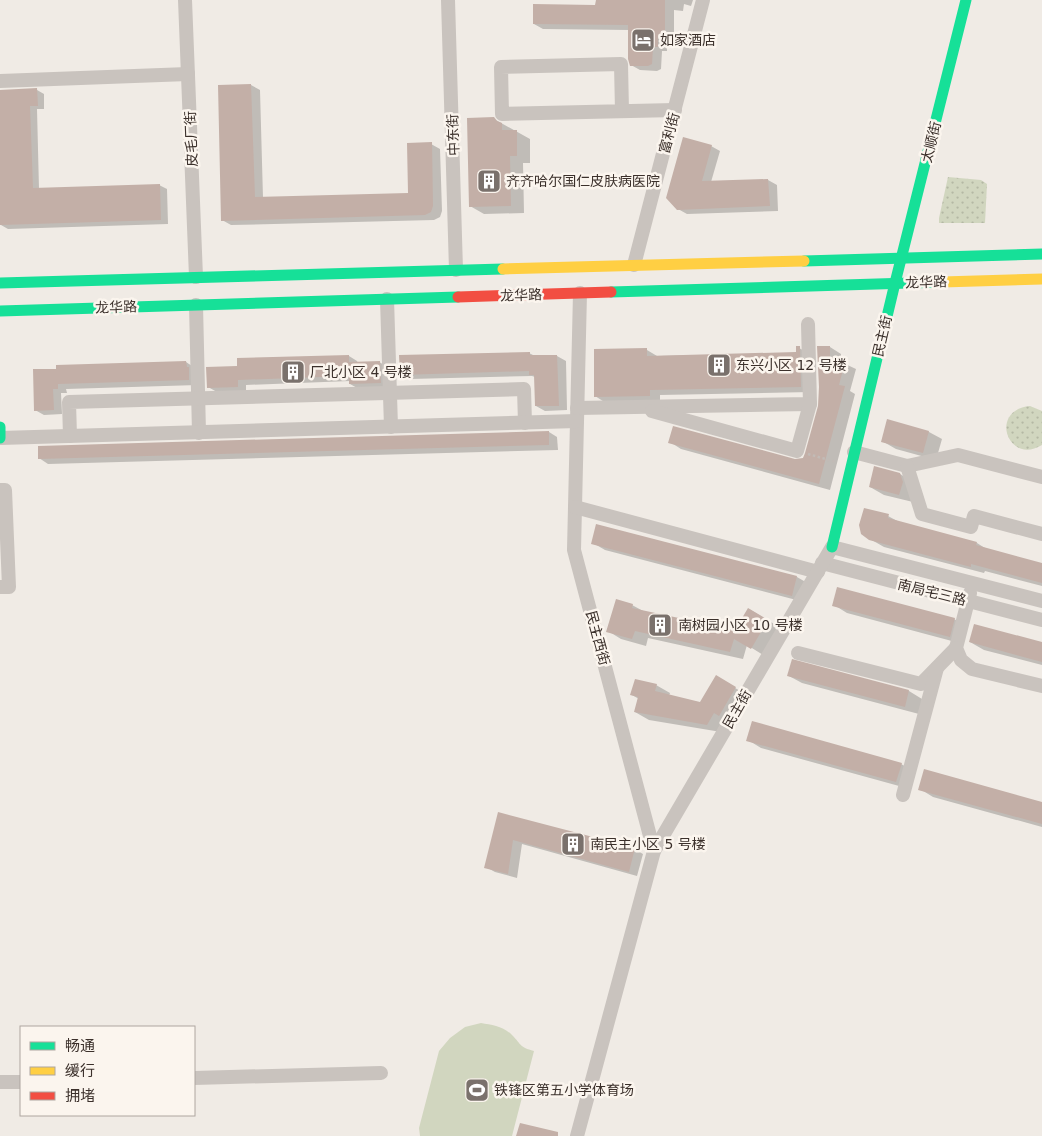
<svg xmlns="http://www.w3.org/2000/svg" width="1042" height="1136" font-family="'DejaVu Sans','Noto Sans SC',sans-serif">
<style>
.grass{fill:url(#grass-dots)}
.pitch{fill:#d1d6bf}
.shadow{fill:#0003}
.building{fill:#c3afa7}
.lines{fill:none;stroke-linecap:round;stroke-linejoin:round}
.path{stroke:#c2bbb6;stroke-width:2.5;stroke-dasharray:2.5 2.5;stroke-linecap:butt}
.street{stroke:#c9c3be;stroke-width:14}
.fast{stroke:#16e098;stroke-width:11}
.slow{stroke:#ffcf43;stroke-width:11}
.jam{stroke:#f24e42;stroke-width:11}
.labels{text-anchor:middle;stroke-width:5;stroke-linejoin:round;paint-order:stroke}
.poi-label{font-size:14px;fill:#3b302b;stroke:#fbf5ee;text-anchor:start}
.street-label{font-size:14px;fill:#3b302b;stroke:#fbf5ee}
</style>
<defs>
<pattern id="grass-dots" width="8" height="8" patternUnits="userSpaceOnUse" patternTransform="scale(1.25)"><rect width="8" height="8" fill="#d1d6bf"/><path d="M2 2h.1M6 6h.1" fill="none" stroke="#b4b8a4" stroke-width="1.8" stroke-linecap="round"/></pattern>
</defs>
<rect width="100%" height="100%" fill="#f0ebe5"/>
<g class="grass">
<polygon points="948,177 981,180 987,184 985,223 939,223 939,218"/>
<path d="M1030 406 1042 411V445C1008 466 988 410 1030 406Z"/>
</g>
<path class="pitch" d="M481 1023C492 1025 503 1026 512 1035 522 1045 519 1047 534 1051L512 1136H420L419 1128 439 1051 450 1038 465 1027Z"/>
<g class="shadow">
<polygon points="606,0 693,0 691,6 684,4 683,11 674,10 674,36 667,41 667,51 662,51 661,69 657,71 640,70 631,65 629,30 543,29 534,24 606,6"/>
<polygon points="251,85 260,90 263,198 409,194 431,144 440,149 442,211 440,217 434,220 231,225 222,220 219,86"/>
<polygon points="37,90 44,94 44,109 37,109 39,189 159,185 167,189 168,224 8,229 1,225 0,91"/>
<polygon points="494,119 530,139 530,163 523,163 524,213 484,214 470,206"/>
<polygon points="711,146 720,151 711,182 768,180 777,185 778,211 687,214 678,209"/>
<polygon points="830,347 841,354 841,362 856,369 850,391 855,394 830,490 681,449 670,442 800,461 807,454 820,407"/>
<polygon points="799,348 810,354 811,392 660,395 660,401 606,403 595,396 647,350 657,356 797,353"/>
<polygon points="529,353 535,356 557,356 566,361 567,410 545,411 536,406 535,377 532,376 410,379 401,374"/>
<polygon points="349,356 357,361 358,363 379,362 388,367 389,388 359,389 350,384 350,381 246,385 246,391 217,392 208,387 238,367"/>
<polygon points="186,362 195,368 198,385 66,389 67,393 61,393 62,414 44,415 35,410 34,371"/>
<polygon points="888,421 929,432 942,439 936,460 896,449 882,441"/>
<polygon points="549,432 557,437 558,450 48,464 39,458"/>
<polygon points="900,474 913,482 913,502 884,495 870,487"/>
<polygon points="888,516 901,523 977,543 988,550 1042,564 1042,586 985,571 984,573 884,547 870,539"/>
<polygon points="593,543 797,577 809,584 804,602 605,550"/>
<polygon points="632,605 645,612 736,631 749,609 781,628 765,656 747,645 743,659 648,638 646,646 621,639 608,631"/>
<polygon points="834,605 954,619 967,627 963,644 847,613"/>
<polygon points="970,642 1042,643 1042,665 984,650"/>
<polygon points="793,661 909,691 922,699 919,714 802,683 789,676"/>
<polygon points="716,677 749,696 721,732 649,720 635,712 639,699 632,695 656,685 670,693 669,696 700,704"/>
<polygon points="748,740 901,764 915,772 910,789 761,748"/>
<polygon points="920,789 1042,803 1042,827 933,797"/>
<polygon points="499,814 634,849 643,854 637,876 522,844 517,878 495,872 486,867"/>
</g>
<g class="building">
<polygon points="596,0 665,0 665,30 658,36 658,47 653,47 652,64 648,66 630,66 628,59 628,25 533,24 533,4 595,5"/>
<polygon points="251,84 255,197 408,193 407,143 432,142 433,206 431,212 425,215 221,221 218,85"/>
<polygon points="37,88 38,106 30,106 33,188 160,184 161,220 0,225 0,90"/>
<polygon points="494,117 497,121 502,123 502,130 517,130 517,156 510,156 511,206 469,207 467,118"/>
<polygon points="683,137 712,145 702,181 768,179 770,206 677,210 666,198"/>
<polygon points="796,346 800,346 801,387 650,390 650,396 594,397 594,349 647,348 647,356 796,352"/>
<polygon points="817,346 830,346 830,358 845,362 839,385 845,386 819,484 668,443 673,426 795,459 803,458 805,453 818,406 819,387"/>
<polygon points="530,352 530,355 557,355 559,406 535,406 534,375 529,375 529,371 400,375 399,355"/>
<polygon points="349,355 349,362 380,361 381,383 349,384 349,376 238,380 238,387 207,388 206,367 237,366 237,358"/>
<polygon points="186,361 187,367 189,367 189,380 58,384 58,389 53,389 54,410 34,411 33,369 56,369 56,365"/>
<polygon points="887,419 929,431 923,453 881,442"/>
<polygon points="549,431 549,445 38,459 38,446"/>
<polygon points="874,466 900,473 903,482 899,495 869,487"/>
<polygon points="864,508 889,514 888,518 977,542 976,545 1042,563 1042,583 971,564 971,567 869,540 861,534 859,525"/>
<polygon points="596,524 797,576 792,596 591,544"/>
<polygon points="837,587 955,618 950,637 832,606"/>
<polygon points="616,599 633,604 632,608 735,630 748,608 768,620 751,649 734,639 730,652 635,631 632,639 606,632"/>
<polygon points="974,624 1042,642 1042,662 969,642"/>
<polygon points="792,659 909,690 905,707 787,676"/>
<polygon points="716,675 736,687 719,716 714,713 707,725 634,712 638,697 630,695 635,679 657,684 655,691 700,702"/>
<polygon points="752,721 902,763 896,782 746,741"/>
<polygon points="924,769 1042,802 1042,824 918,790"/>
<polygon points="498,812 635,848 629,872 513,840 508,874 484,868"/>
<polygon points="520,1123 558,1132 558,1136 516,1136"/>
</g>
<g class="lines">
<polyline class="path" points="808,454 836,462"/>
<g class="street">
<polyline points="185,0 196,277"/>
<polyline points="448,0 456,270"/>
<polyline points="0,81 188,74"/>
<polyline points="622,111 621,64 501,67 502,114 675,110"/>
<polyline points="634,265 703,0"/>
<polyline points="580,293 574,550 654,851"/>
<polyline points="387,299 391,427"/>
<polyline points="196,305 199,433"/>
<polyline points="577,408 810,404 808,324"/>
<polyline points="652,411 797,451 810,404"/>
<polyline points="70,436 69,402 524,389 525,423"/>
<polyline points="0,438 577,421"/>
<polyline points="854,452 907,466 958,455 1042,477"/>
<polyline points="907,466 922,514 971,527 974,516 1042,534"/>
<polyline points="0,490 5,490 9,587 0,587"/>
<polyline points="575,507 818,572"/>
<polyline points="822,563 1042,620"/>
<polyline points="970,593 956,648 961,660 972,669 1042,686"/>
<polyline points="798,653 921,684 956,648"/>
<polyline points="903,795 937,668"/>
<polyline points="194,1078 381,1073"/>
<polyline points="0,1082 21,1082"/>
<polyline points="577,1136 654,851 832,547 1042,601"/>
</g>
<g class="fast">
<polyline points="804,261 1042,254"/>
<polyline points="0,283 503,269"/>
<polyline points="611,292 942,282"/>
<polyline points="0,311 458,297"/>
<polyline points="0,427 0,438"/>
<polyline points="832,547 895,283 966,0"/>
</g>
<g class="slow">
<polyline points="503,269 804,261"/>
<polyline points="942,282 1042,279"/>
</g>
<polyline class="jam" points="458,297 611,292"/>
</g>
<defs>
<g id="hotel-square" transform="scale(1.25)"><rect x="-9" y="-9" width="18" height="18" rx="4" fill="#7a716c" stroke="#fbf5ee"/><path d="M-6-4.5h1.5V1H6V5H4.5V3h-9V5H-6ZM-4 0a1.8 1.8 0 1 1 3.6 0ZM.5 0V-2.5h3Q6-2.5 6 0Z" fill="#fff"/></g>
<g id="building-square" transform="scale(1.25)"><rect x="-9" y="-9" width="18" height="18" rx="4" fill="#7a716c" stroke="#fbf5ee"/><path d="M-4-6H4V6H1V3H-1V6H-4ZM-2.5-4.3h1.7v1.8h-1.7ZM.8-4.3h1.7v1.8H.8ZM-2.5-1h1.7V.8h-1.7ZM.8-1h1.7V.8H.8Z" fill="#fff"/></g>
<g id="stadium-square" transform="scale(1.25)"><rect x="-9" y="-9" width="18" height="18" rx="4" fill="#7a716c" stroke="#fbf5ee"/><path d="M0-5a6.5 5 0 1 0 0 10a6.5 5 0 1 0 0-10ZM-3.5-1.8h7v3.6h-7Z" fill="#fff"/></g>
</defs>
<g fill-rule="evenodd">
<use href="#hotel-square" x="643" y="40"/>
<use href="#building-square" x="489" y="181"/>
<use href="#building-square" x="719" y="365"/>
<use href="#building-square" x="293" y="372"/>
<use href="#building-square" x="660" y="625"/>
<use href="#building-square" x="573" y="844"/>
<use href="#stadium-square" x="477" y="1090"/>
</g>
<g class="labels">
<g class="poi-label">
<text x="660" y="45">如家酒店</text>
<text x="506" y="186">齐齐哈尔国仁皮肤病医院</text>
<text x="736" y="370">东兴小区 12 号楼</text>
<text x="310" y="377">厂北小区 4 号楼</text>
<text x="678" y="630">南树园小区 10 号楼</text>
<text x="590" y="849">南民主小区 5 号楼</text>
<text x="494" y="1095">铁锋区第五小学体育场</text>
</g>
<g class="street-label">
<text transform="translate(669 133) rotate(-75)" y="5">富利街</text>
<text transform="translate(453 135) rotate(-92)" y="5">中东街</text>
<text transform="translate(191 139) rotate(-92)" y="5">皮毛厂街</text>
<text transform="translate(931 142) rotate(-76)" y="5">太顺街</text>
<text transform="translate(926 282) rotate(-2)" y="5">龙华路</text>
<text transform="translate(521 295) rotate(-2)" y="5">龙华路</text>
<text transform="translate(116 307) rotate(-2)" y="5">龙华路</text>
<text transform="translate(882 336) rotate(-77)" y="5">民主街</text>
<text transform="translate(932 592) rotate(14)" y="5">南局宅三路</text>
<text transform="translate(598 638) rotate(75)" y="5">民主西街</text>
<text transform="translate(737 709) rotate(-60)" y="5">民主街</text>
</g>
</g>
<rect x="20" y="1026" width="175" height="90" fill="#fbf5ee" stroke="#aea6a0"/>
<rect x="30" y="1042" width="25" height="8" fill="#16e098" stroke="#aea6a0"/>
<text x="65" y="1051" font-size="15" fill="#3b302b">畅通</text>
<rect x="30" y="1067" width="25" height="8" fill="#ffcf43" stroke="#aea6a0"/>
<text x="65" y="1076" font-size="15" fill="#3b302b">缓行</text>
<rect x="30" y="1092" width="25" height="8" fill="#f24e42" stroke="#aea6a0"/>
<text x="65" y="1101" font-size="15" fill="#3b302b">拥堵</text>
</svg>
